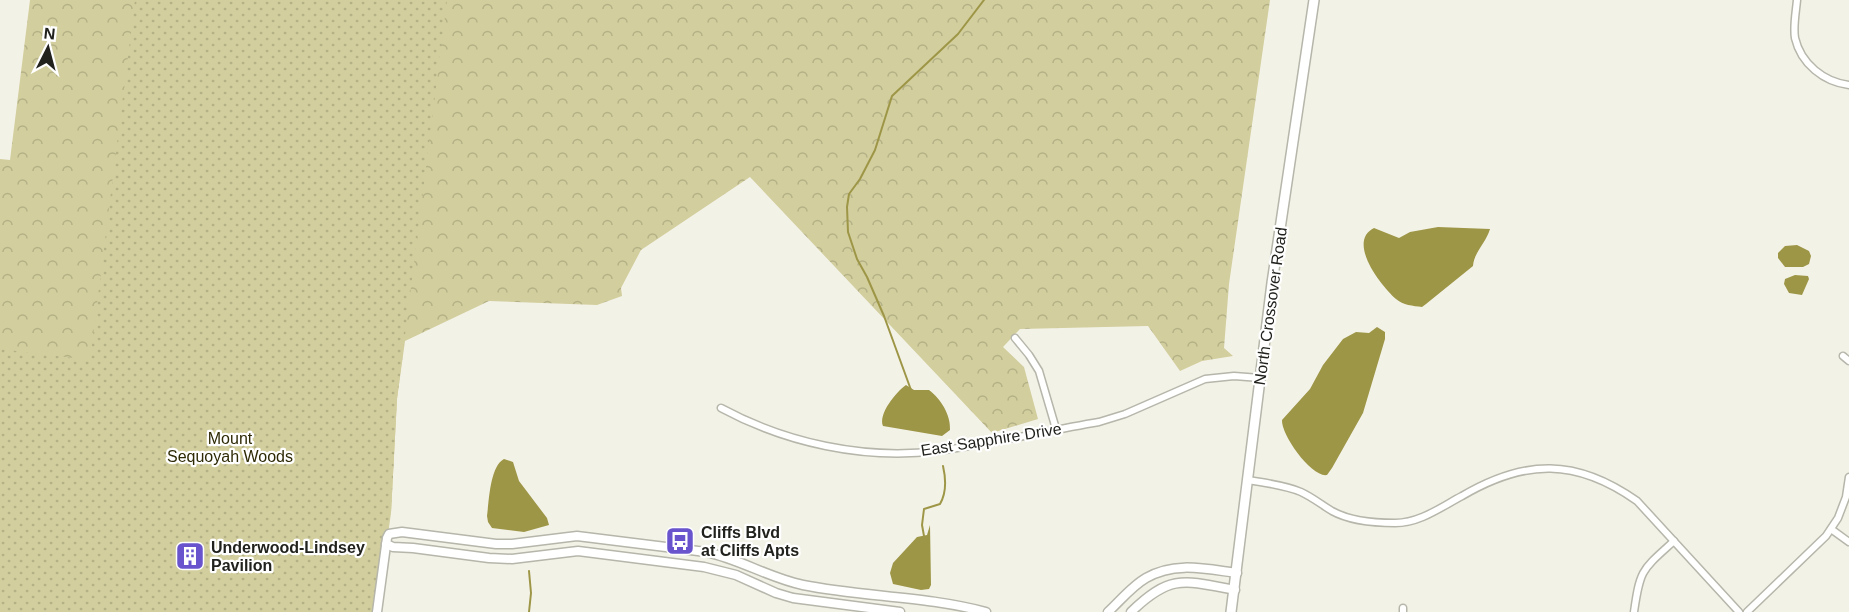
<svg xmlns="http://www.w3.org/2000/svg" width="1849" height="612" font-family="Helvetica,sans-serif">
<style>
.forest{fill:url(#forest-crowns)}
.park{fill:url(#park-dots)}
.water{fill:#9e9647}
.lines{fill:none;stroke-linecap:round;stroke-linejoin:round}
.stream{stroke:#9e9647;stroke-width:2}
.street-casing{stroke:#b6b6ab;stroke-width:9}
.secondary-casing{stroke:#b6b6ab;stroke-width:11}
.primary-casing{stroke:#b6b6ab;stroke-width:12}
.street{stroke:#fff;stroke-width:6}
.secondary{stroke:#fff;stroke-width:8}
.primary{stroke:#fff;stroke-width:9}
.labels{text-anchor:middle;stroke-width:4.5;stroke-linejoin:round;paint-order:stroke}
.street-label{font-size:16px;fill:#21211d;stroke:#fff}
.park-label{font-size:16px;fill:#2e2a06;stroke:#fff}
.poi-label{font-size:16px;font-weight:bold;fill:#21211d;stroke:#fff;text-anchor:start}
</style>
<defs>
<pattern id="forest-crowns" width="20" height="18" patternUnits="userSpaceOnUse" patternTransform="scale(1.5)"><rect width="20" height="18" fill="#d2ce9d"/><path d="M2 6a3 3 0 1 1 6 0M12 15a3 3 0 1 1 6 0" fill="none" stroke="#b4b187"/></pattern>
<pattern id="park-dots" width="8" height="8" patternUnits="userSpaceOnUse" patternTransform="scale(1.5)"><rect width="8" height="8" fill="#d2ce9d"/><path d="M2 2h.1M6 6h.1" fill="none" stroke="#b4b187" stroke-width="1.8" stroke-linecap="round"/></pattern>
</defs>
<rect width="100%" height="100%" fill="#f3f2e7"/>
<polygon class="forest" points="30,0 1270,0 1229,284 1224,348 1233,356 1202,361 1180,371 1148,326 1020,329 1003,347 1024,367 1038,419 992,433 750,177 641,250 621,288 622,296 597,305 489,301 405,341 397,399 391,513 0,612 0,159 10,160"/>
<polygon class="park" points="135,0 447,0 397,399 391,513 377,612 0,612 0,349 90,360"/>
<g class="water">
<path d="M1438 227 1490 229C1486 243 1474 252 1473 266L1426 304 1422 307C1413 306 1403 305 1396 299 1382 287 1346 242 1374 228L1399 238 1410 232Z"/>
<polygon points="1797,245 1809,251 1811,256 1809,264 1803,267 1785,267 1778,258 1778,253 1785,246"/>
<polygon points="1795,275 1808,276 1809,279 1802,295 1789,293 1784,284 1785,279"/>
<path d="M1377 327 1385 332V339L1363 413 1332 468 1327 475C1312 478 1281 435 1282 420L1310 389 1323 365 1343 339 1356 332 1369 333Z"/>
<path d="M906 385 914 390H929C941 399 951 415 950 430L942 436 883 426C878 414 896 392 906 385Z"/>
<path d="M504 459 513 462 519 481 547 518 549 525 524 532 492 528 488 522 487 516C489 501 490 466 504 459Z"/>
<polygon points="930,525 931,585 929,589 921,590 893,584 890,573 893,563 917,537 927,535"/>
</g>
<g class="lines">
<g class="stream">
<polyline points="911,390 884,316 867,277 857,259 848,232 847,207 849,194 860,179 875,150 892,96 958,34 984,0"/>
<path d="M924 536 922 525 924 509 940 504C947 492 946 479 943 466"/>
<polyline points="529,612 531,593 529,571"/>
</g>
<g class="street-casing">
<g id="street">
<path d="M1797 0C1796 12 1793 26 1795 38 1801 64 1824 82 1849 85"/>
<polyline points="1015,338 1029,355 1039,371 1056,429"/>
<polyline points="1843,356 1849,361"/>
<path d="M721 408C786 443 864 460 937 451 991 444 1045 431 1099 422L1125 414 1205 379 1234 376 1260 378"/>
<path d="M1248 480C1265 483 1285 485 1301 492 1312 497 1322 505 1332 511 1350 521 1375 523 1395 523 1420 523 1441 507 1462 496 1525 459 1576 458 1637 501L1739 612"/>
<polyline points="1831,529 1849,542"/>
<polyline points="1403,612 1403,608"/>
<path d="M1634 612C1640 569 1642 570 1674 541"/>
<polyline points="1747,612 1826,536 1838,518 1846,497 1849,477"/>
</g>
</g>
<g class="secondary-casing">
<g id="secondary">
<polyline points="386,544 393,547 413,548 489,558 512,559 578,551 704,567 736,575 776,593 793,598 900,612"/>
<path d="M377 612 387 538 389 534 402 532 496 544H512L577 536 706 552C740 559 769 578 803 585 863 597 926 596 986 612"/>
<path d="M1108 612C1120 601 1132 586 1146 578 1175 561 1206 569 1237 573"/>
<path d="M1131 612C1170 574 1184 580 1235 590"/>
</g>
</g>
<g class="primary-casing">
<polyline id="primary" points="1231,612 1272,283 1314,0"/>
</g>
<use href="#street" class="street"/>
<use href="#secondary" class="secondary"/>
<use href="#primary" class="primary"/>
</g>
<defs>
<g id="bus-square" transform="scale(1.5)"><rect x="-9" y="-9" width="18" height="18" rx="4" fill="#6954cd" stroke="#fff"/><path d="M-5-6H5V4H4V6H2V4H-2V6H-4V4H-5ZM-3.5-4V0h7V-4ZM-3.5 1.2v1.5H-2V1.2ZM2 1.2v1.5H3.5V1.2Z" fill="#fff"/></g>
<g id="building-square" transform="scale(1.5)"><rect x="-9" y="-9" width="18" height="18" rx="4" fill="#6954cd" stroke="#fff"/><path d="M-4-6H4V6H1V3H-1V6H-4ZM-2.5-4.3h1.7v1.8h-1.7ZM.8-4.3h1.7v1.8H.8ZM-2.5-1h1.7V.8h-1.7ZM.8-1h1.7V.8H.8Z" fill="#fff"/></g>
</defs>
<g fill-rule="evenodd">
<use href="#bus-square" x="680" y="541"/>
<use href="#building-square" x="190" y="556"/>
</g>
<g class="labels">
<g class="street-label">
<text transform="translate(1270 306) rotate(-82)" y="6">North Crossover Road</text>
<text transform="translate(991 439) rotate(-9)" y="6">East Sapphire Drive</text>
</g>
<g class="park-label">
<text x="230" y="444">Mount<tspan x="230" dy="18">Sequoyah Woods</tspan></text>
</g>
<g class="poi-label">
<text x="701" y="538">Cliffs Blvd<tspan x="701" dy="18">at Cliffs Apts</tspan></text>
<text x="211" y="553">Underwood-Lindsey<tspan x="211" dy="18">Pavilion</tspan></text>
</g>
</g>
<g transform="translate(48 48) rotate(6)" stroke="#ffffff" stroke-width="4.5" paint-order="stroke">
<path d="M0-4.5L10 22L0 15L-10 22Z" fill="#21211d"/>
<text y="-9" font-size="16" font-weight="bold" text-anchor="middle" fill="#21211d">N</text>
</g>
</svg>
